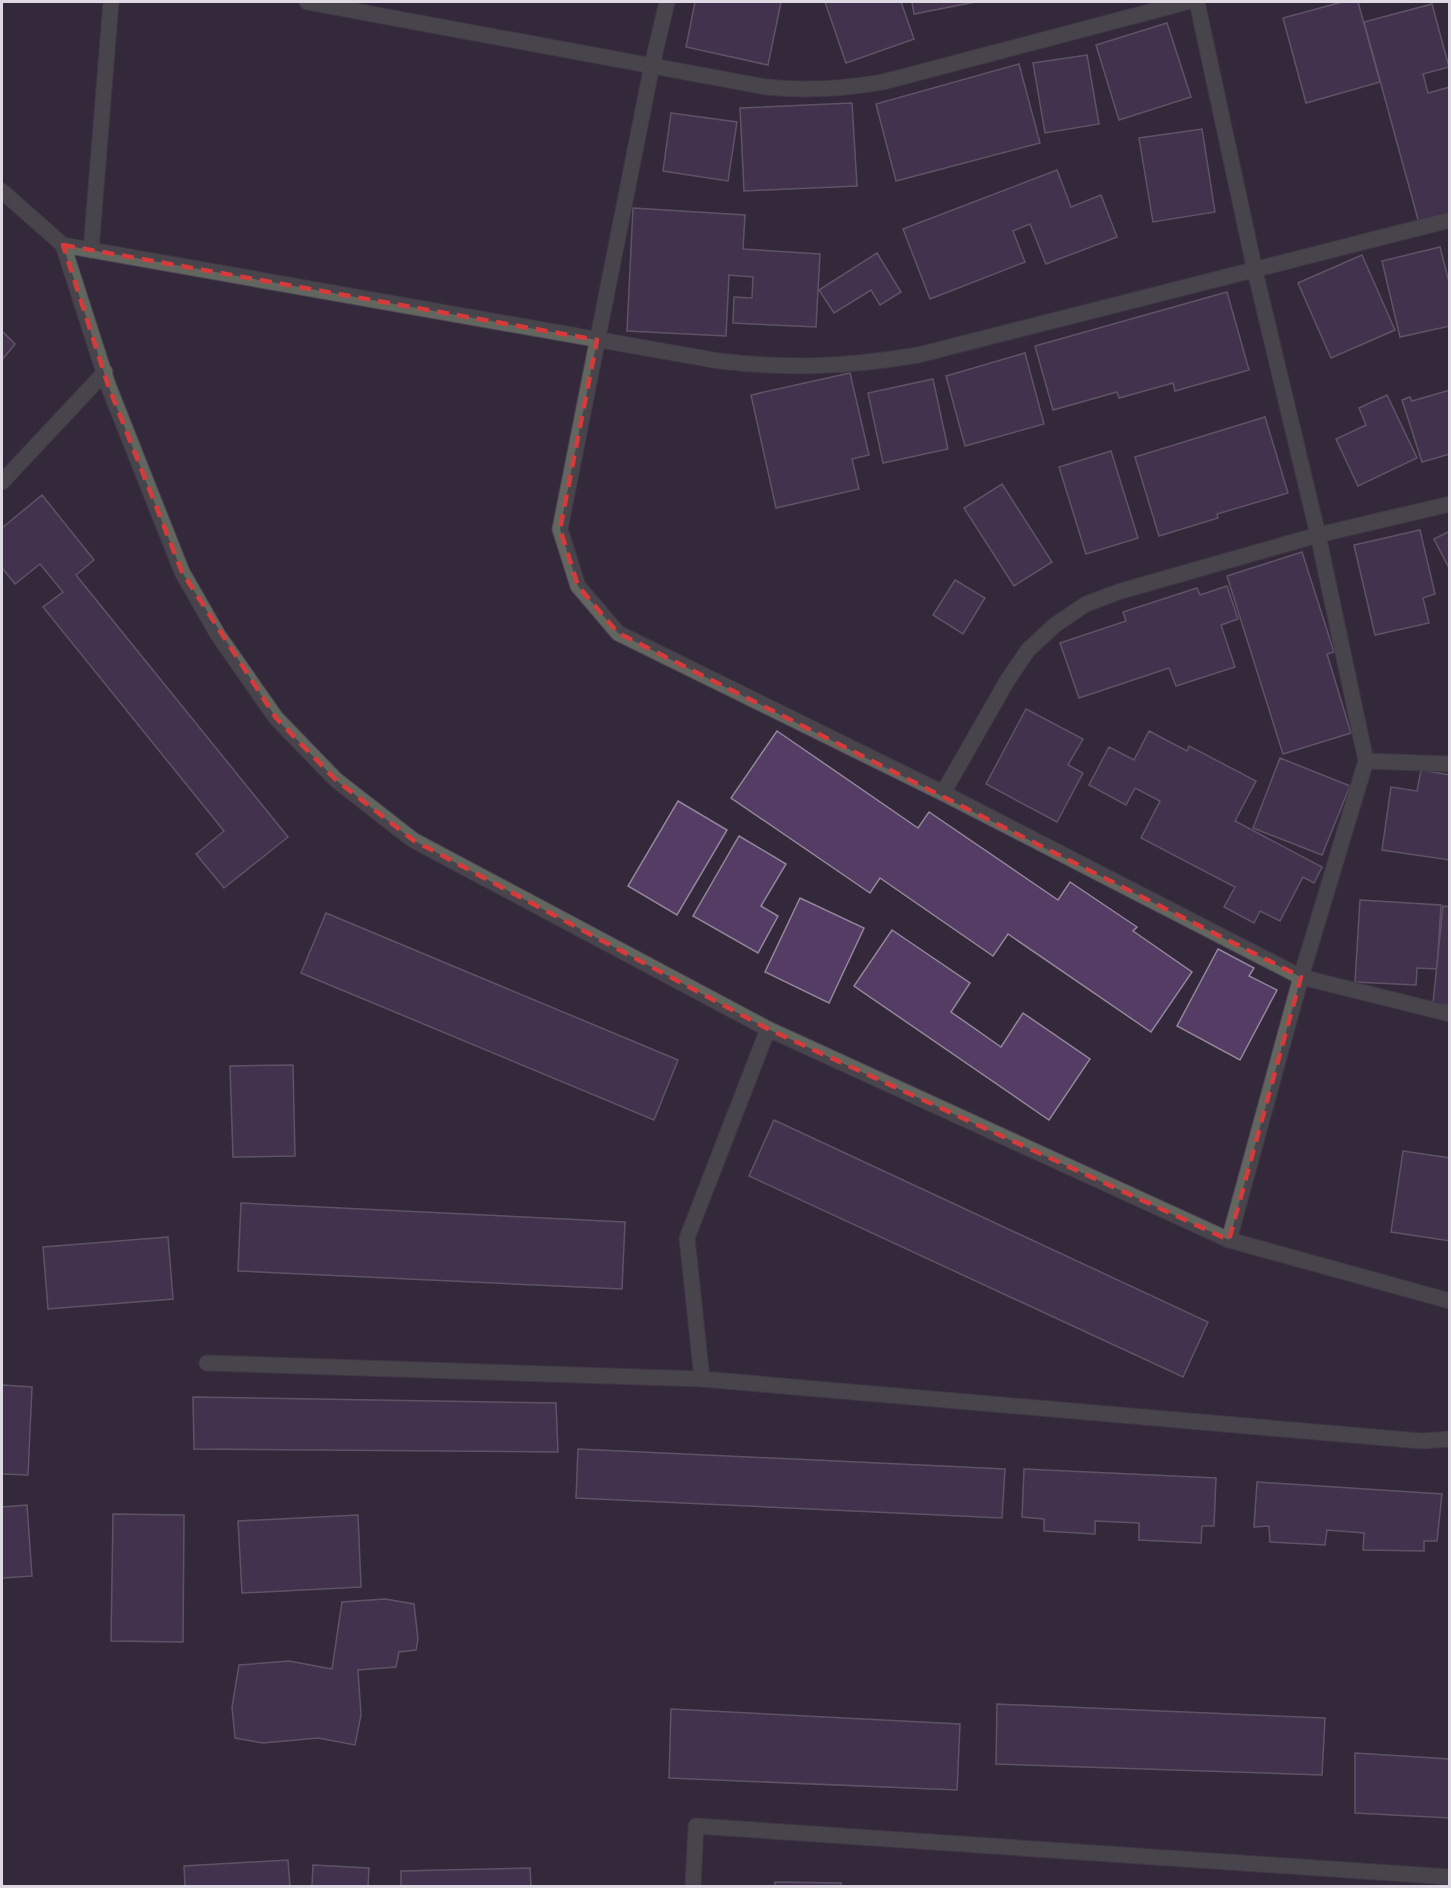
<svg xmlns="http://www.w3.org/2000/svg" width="1451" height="1888" font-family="Karla,sans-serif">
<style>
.building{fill:#553c64;stroke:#92869a;stroke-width:1.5}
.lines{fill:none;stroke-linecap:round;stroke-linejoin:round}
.minor-casing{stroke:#4f4555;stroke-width:17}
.minor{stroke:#61675f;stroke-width:15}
.marked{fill:none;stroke:#d73a3b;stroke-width:4.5;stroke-dasharray:12 8;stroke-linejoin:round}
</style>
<rect width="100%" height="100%" fill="#33293a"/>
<g class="building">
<polygon points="695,2 781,2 768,65 686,47"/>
<polygon points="825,2 901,2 914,39 846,63"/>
<polygon points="912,2 975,2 914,14"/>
<polygon points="1342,2 1358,2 1380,82 1306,103 1283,18"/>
<polygon points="1432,4 1449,67 1423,74 1428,93 1450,87 1450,214 1419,223 1364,22"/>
<polygon points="1167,23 1191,97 1119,120 1096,45"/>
<polygon points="1087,55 1099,124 1045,133 1033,63"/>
<polygon points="1019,64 1040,143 896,181 876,104"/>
<polygon points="852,103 857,186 744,191 740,108"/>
<polygon points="671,113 737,122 728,181 663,171"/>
<polygon points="1202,129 1215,212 1153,222 1139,138"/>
<polygon points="1057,170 1071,207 1101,195 1117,237 1046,264 1030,224 1013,231 1025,262 930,299 903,229"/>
<polygon points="633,208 745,215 743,249 820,254 816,327 733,323 734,297 752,298 753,277 729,275 726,336 627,331"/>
<polygon points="1440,247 1450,286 1450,326 1400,337 1382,261"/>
<polygon points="877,253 901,292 880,305 871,290 834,313 819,290"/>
<polygon points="1362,255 1395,330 1331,358 1298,283"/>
<polygon points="1227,292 1249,370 1175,391 1173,383 1119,398 1117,392 1053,410 1035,346"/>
<polygon points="2,331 15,344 2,360"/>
<polygon points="1025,353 1044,424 965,446 946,376"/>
<polygon points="850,373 869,455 852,459 859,489 776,508 751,395"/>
<polygon points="933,379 948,449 883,463 868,393"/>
<polygon points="1450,390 1450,454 1422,462 1402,400 1410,397 1412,401"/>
<polygon points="1387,395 1417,458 1358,486 1336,439 1366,425 1359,408"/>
<polygon points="1265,417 1288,493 1217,514 1218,518 1159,536 1135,457"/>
<polygon points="1111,451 1138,538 1086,554 1059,467"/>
<polygon points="1002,484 1052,562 1014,586 964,508"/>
<polygon points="42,495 94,560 76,575 288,837 224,888 196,854 224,831 43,607 63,592 40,564 15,584 2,568 2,528"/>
<polygon points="1420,530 1435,594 1423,598 1429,623 1375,635 1354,545"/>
<polygon points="1450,531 1450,565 1448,566 1434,539"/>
<polygon points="1302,552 1334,652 1327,654 1351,733 1283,754 1227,576"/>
<polygon points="955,580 985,598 963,634 933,615"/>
<polygon points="1227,586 1238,619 1221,625 1235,667 1176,686 1169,668 1079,698 1060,643 1126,621 1123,612 1197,588 1200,595"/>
<polygon points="1026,709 1083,739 1068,765 1083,773 1057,822 986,784"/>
<polygon points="777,731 918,828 929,812 1058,900 1070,882 1137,927 1133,931 1192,972 1151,1032 1008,934 993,956 880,878 870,893 731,798"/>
<polygon points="1149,731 1187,751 1189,746 1256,781 1235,821 1322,867 1314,883 1303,877 1280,921 1260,911 1254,923 1224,907 1235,887 1141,838 1160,801 1135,788 1126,805 1089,785 1109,747 1134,760"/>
<polygon points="1280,758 1350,786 1322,855 1253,828"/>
<polygon points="1421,770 1450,775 1450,860 1382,850 1391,787 1417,791"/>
<polygon points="678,801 727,830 677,915 628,886"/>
<polygon points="739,836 786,864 761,906 778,916 758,953 693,916"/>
<polygon points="800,898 864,928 829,1003 765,972"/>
<polygon points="1360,900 1441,905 1437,969 1417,968 1416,985 1355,982"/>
<polygon points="1443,906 1450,907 1450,1005 1433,1003"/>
<polygon points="326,913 678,1060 654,1120 301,973"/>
<polygon points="892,930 970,983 951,1012 1001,1047 1023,1013 1090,1059 1049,1120 854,986"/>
<polygon points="1218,949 1254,968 1249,976 1277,990 1240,1060 1177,1026"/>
<polygon points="293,1065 295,1156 233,1157 230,1066"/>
<polygon points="774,1120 1208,1322 1183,1377 749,1176"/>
<polygon points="1403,1151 1450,1158 1450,1241 1391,1232"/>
<polygon points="241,1203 625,1222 622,1289 238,1271"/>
<polygon points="168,1237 173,1299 48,1309 43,1247"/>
<polygon points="2,1385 32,1387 28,1475 2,1474"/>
<polygon points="193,1397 556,1403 558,1452 194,1449"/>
<polygon points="578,1449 1005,1469 1002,1518 576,1498"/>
<polygon points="1024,1469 1216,1478 1214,1526 1202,1526 1201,1543 1139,1540 1139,1523 1095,1521 1095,1534 1044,1531 1044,1519 1022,1517"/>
<polygon points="1257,1482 1442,1494 1437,1541 1424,1541 1424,1551 1363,1550 1364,1533 1327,1530 1325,1545 1270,1542 1269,1526 1254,1527"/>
<polygon points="27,1505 32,1576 2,1578 2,1507"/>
<polygon points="113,1514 184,1515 183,1642 111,1641"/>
<polygon points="358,1515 361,1587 242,1593 238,1521"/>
<polygon points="385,1599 414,1604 418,1639 416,1650 399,1652 396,1667 358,1670 361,1715 355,1745 318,1738 263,1743 235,1738 232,1707 239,1665 289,1661 332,1669 342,1602"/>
<polygon points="997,1704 1325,1718 1322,1775 996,1764"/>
<polygon points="671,1709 960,1724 957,1790 669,1778"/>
<polygon points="1355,1753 1450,1759 1450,1818 1355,1813"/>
<polygon points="288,1860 290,1886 185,1886 184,1866"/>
<polygon points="313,1865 369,1868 368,1886 312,1886"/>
<polygon points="530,1868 531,1886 401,1886 401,1871"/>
<polygon points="775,1882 841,1883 841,1886 775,1886"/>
</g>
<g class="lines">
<g class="minor-casing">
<g id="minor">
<path d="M307 2 766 87C806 91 843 89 883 82L1187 2"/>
<polyline points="667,2 652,65 560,529 578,586 618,633 943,793 1301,977 1450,1014"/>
<polyline points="1197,2 1255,271 1318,535 1366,761 1301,977 1229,1240"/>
<polyline points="2,191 63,245 108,385 182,572 218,635 276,718 336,780 413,840 768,1029 1229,1240 1450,1301"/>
<path d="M63 245 719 361C791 369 846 367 918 355L1450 220"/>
<polyline points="91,250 111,2"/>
<polyline points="2,482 105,372"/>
<polyline points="1366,761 1450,764"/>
<polyline points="943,793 1007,681 1028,650 1055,625 1086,604 1121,591 1318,535 1450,504"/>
<polyline points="207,1363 702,1379 1421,1441 1450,1439"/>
<polyline points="702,1379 687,1238 768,1029"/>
<polyline points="693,1886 696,1826 1450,1877"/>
</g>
</g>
<use href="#minor" class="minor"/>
</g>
<path d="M0 0H1451V1888H0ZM63 245 597 340 560 529 578 586 618 633 1301 977 1229 1240 768 1029 413 840 336 780 276 718 182 572 108 385Z" fill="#33293a" fill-opacity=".55" fill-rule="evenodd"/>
<path class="marked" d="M63 245 597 340 560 529 578 586 618 633 1301 977 1229 1240 768 1029 413 840 336 780 276 718 182 572 108 385Z"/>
<rect width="1451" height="1888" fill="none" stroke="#dfd9e4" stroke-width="6"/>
</svg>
